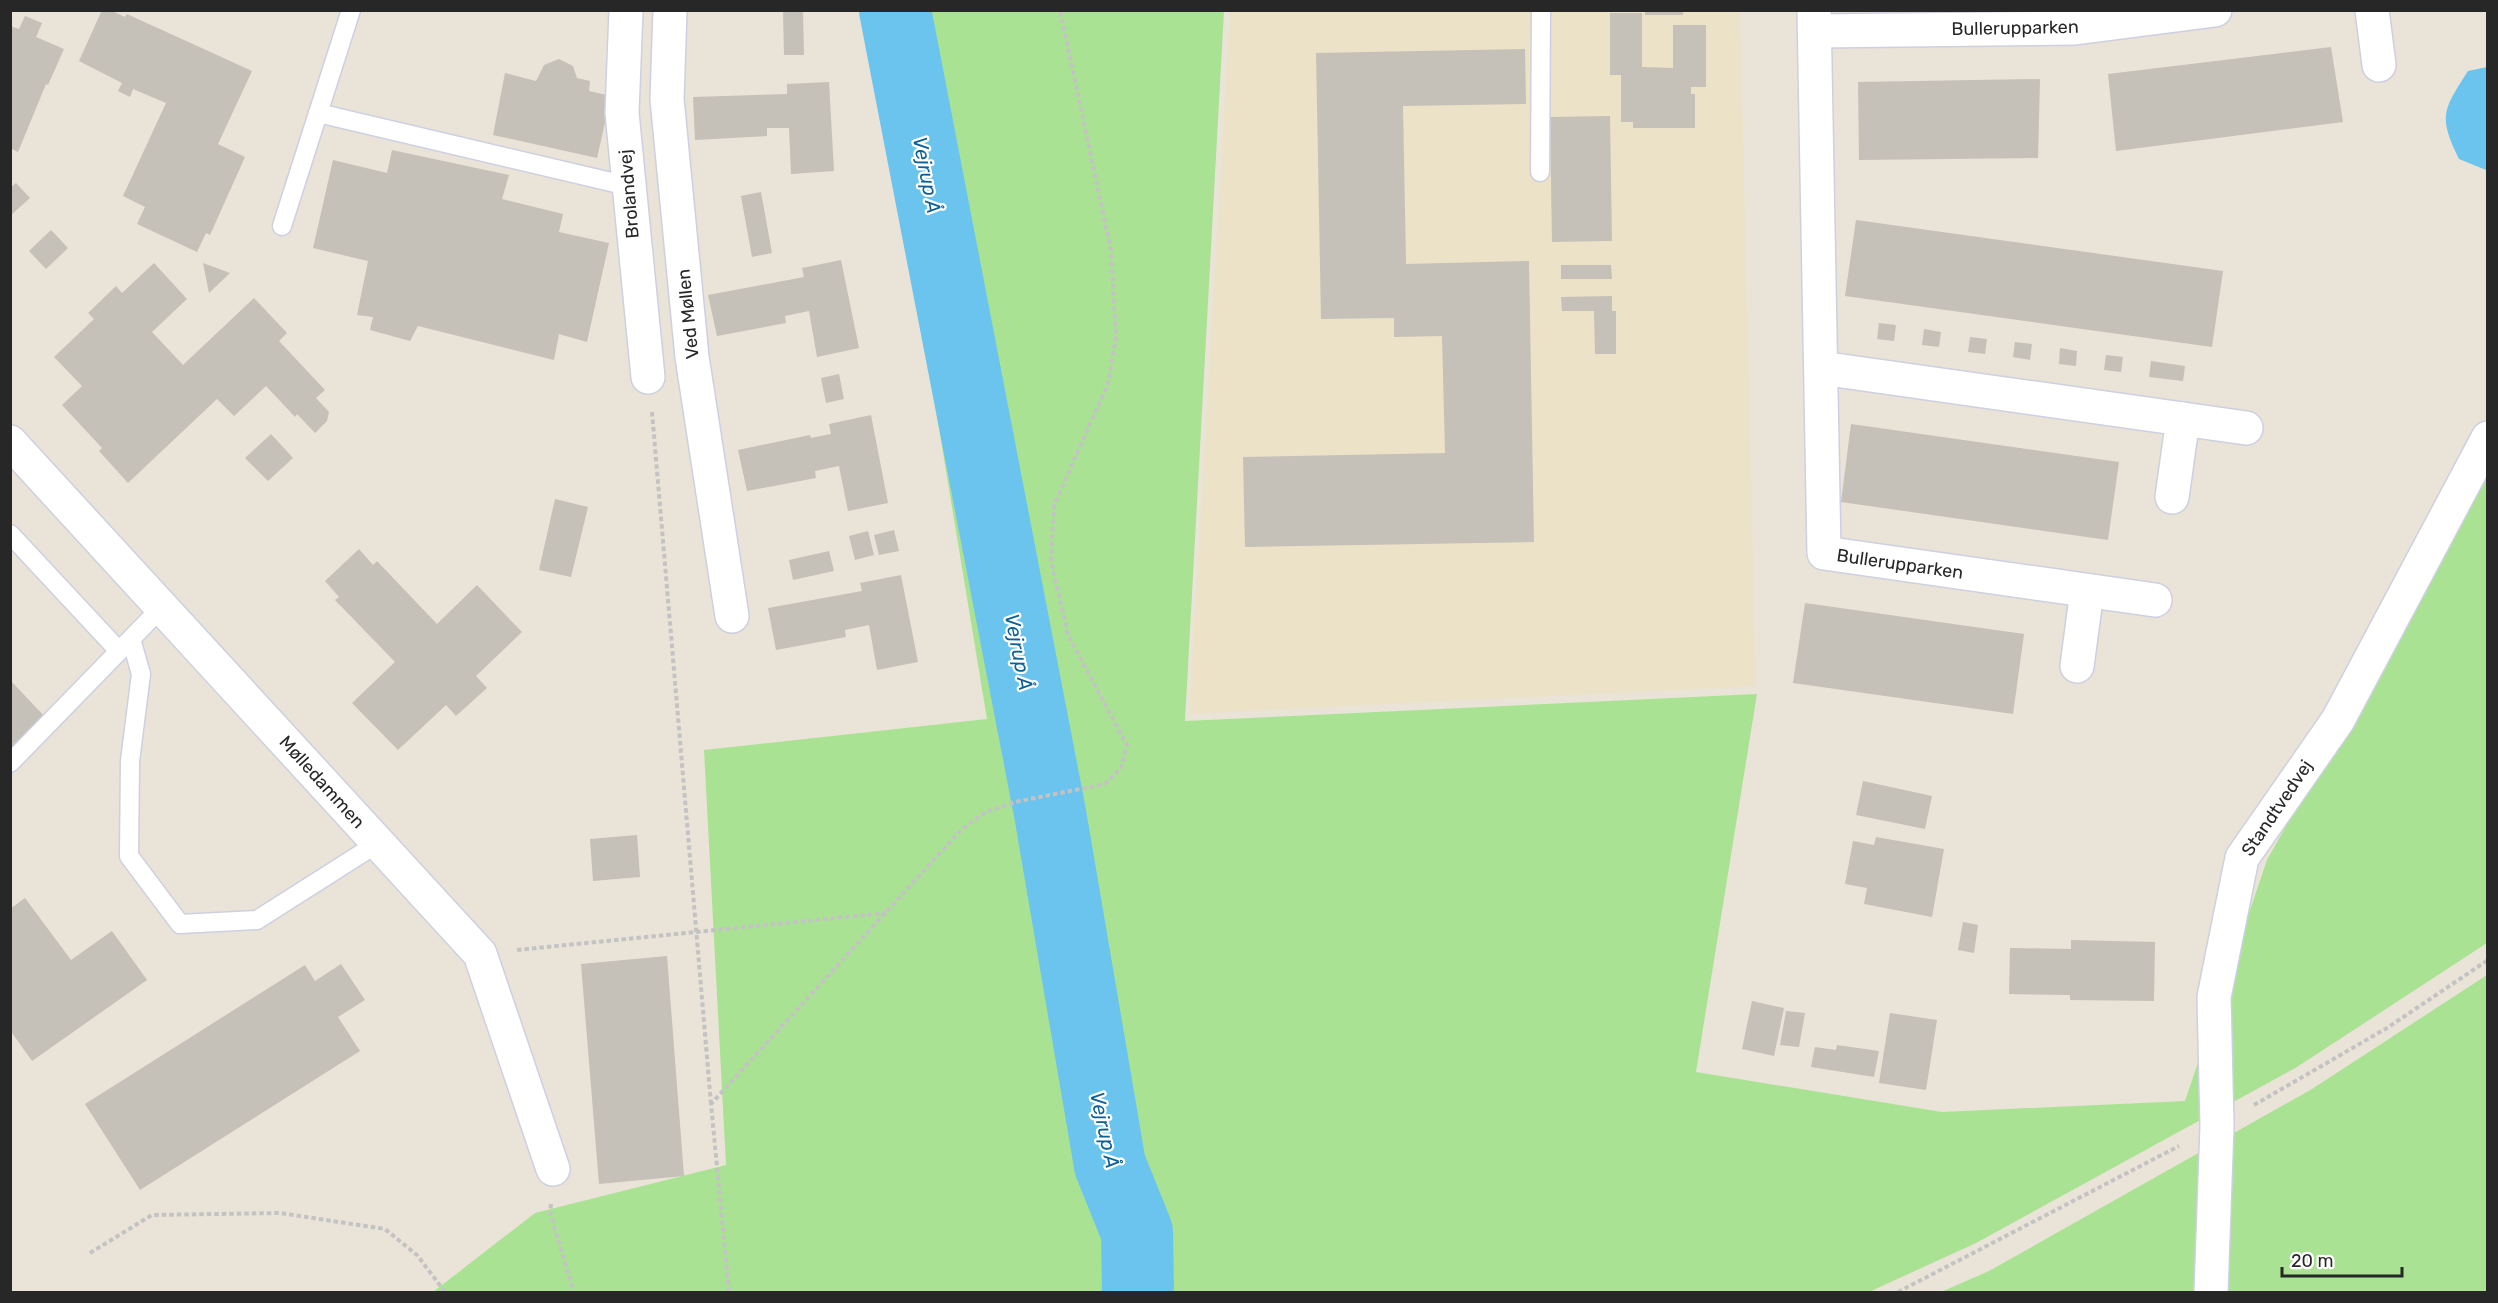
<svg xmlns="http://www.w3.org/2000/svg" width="2498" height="1303" font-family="Rubik,sans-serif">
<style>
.education{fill:#ece2c7}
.green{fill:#aae294}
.water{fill:#6ac4ee}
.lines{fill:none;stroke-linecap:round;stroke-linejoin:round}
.river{stroke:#6ac4ee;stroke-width:72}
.building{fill:#c5c0b8}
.service-casing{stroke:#ced0e1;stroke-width:21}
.minor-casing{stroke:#ced0e1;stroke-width:36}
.path{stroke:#c3c3c3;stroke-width:4;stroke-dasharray:4.5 3;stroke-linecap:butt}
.service{stroke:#fff;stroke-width:18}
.minor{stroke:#fff;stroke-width:33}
.labels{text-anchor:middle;stroke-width:4.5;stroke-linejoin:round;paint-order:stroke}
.street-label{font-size:18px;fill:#272727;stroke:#fff}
.water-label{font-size:20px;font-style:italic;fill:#0d6095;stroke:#fff}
</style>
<rect width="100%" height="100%" fill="#eae3d8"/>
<polygon class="education" points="1230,11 1740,11 1756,686 1189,714"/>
<g class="green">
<polygon points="870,11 1224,11 1185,721 1757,694 1696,1072 1942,1112 2185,1101 2267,860 2487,466 2487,943 2297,1067 1976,1243 1869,1292 433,1292 535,1213 726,1165 704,750 987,719"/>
<polygon points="2487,975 2487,1292 1941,1292 1989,1271 2312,1089"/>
</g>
<path class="water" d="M2487 67 2488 169 2486 170 2459 159C2438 116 2443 110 2468 71Z"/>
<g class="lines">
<polyline class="river" points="895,10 1050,813 1110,1165 1137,1232 1138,1292"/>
</g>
<g class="building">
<polygon points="102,10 110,10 125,17 127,14 252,71 218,144 245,157 210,235 206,233 197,252 137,224 145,207 123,196 166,103 133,89 130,97 118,91 122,83 79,61"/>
<polygon points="783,10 803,10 804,55 784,55"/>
<rect x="1645" y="10" width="38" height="5"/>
<polygon points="1610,13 1642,13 1642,67 1673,68 1673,25 1706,25 1706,87 1691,87 1691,94 1695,94 1695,128 1633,128 1633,122 1621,122 1621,75 1610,75"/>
<polygon points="25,16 42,23 36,37 64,49 48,85 46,84 18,152 10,148 10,26 19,29"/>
<polygon points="2331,47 2343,122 2116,151 2108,74"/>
<polygon points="1525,49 1526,104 1403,106 1406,264 1529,261 1534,542 1245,547 1243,457 1445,453 1442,336 1394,337 1394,318 1321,319 1316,53"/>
<polygon points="559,59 573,66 577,78 590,81 589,91 611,96 597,158 493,135 505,73 536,81 544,65"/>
<polygon points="2040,79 2038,158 1859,160 1858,82"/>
<polygon points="829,82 834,171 791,174 789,128 767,128 767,136 695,140 693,97 787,94 787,84"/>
<polygon points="1610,116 1612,241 1552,242 1550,117"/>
<polygon points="392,150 509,175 502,199 563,214 559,232 609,243 587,342 559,334 554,360 418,326 410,341 370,330 373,317 357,315 368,261 313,248 333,160 387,173"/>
<polygon points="16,183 30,198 10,216 10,188"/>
<polygon points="761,192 772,253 752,257 741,196"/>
<polygon points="1856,220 2223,271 2212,347 1845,296"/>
<polygon points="51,230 68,248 46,269 29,251"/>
<polygon points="841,260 859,348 817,357 809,311 785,316 786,323 717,336 708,295 804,277 802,268"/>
<polygon points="154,263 187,299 152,332 183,365 254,298 287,333 279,341 325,390 316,398 329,412 327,421 315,433 297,414 295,417 266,386 234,416 217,399 128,483 99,451 102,448 62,405 82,386 54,357 94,319 88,313 116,286 122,293"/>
<polygon points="203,263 230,273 209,293"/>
<polygon points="1561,265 1611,265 1612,279 1561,279"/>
<polygon points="1612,296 1612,311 1616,311 1616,354 1595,354 1594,311 1562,311 1561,297"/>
<polygon points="1879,323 1896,325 1894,341 1877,339"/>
<polygon points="1924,329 1941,332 1939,347 1922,345"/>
<polygon points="1970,337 1987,339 1985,354 1968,352"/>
<polygon points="2015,342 2032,344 2030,360 2013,357"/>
<polygon points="2060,348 2077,351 2076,366 2059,364"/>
<polygon points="2106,355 2123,357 2121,372 2104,370"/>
<polygon points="2151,361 2185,366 2183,381 2149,377"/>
<polygon points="839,374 844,399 826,403 821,378"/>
<polygon points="871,415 888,503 848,511 839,466 815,471 816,478 747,491 738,450 810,435 811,438 831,434 829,424"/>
<polygon points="1851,424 2119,462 2108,540 1841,502"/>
<polygon points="271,434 293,458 268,481 245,458"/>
<polygon points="555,499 588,507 571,577 539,570"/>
<polygon points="894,530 899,551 879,555 874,535"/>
<polygon points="868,531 874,555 855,560 849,536"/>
<polygon points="359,549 373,565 377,561 437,624 477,585 522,632 476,676 487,688 456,716 446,705 398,750 352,703 395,662 335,600 339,597 325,581"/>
<polygon points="829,551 834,571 793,580 789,560"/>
<polygon points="901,575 918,662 877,670 869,625 845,630 846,637 776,650 768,608 862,591 860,583"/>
<polygon points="1805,603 2024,634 2013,714 1793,683"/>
<polygon points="10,680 46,718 10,751"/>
<polygon points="1863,781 1932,796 1925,829 1856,815"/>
<polygon points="637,835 640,877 593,881 590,839"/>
<polygon points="1876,837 1944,849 1932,917 1864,904 1867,888 1845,884 1853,841 1874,845"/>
<polygon points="25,898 71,960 112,931 147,980 32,1061 10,1030 10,909"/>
<polygon points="1963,922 1978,925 1974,953 1958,950"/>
<polygon points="2071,940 2155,942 2154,1001 2070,1000 2070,995 2009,994 2010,948 2071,949"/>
<polygon points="667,956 684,1176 599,1184 581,964"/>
<polygon points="341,964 365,1000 338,1017 360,1051 140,1190 85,1104 305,965 315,981"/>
<polygon points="1752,1001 1784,1008 1774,1056 1742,1049"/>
<polygon points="1786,1011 1805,1013 1799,1047 1780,1045"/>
<polygon points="1890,1013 1937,1020 1926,1090 1879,1083"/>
<polygon points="1837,1045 1879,1051 1874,1077 1811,1067 1815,1047 1836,1050"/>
</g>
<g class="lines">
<g class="service-casing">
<g id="service">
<polyline points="318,113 628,186"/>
<polyline points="1540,172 1541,10"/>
<polyline points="282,226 351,10"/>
<polyline points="10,534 119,651"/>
<polyline points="131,639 141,674 130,761 129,856 180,924 257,920 378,843"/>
<polyline points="10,763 162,607"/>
</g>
</g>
<g class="minor-casing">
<g id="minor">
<polyline points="626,10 622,113 648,377"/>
<polyline points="670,10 667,99 692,357 732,616"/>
<polyline points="1814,10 1824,553 2155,600"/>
<polyline points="2372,10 2379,65"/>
<polyline points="1815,31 2075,28 2215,10"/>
<polyline points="1821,368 2246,428"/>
<polyline points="10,442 480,954 553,1169"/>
<polyline points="2172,497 2183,419"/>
<polyline points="2077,666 2087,591"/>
<polyline points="2211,1292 2217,1126 2214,997 2242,858 2338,720 2488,438"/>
</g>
</g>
<g class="path">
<polyline points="652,412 711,1104"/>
<polyline points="517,950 886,913"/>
<polyline points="2254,1105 2387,1028 2488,960"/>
<polyline points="551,1204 550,1213 574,1292"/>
<polyline points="90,1253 152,1215 280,1213 385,1229 417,1255 445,1292"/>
<polyline points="729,1292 711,1104 962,829 986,812 1015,802 1105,784 1121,768 1127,745 1068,635 1051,561 1054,505 1108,384 1116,337 1111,251 1060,10"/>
<polyline points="1898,1292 2179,1146"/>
</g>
<use href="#service" class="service"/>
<use href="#minor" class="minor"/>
</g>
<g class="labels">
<g class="street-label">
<text transform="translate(2015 28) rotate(-1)" y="6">Bullerupparken</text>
<text transform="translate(629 194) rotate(-95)" y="6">Brolandvej</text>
<text transform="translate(688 314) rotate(-96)" y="6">Ved Møllen</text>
<text transform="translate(1900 564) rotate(8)" y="6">Bullerupparken</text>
<text transform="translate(322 782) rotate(48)" y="6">Mølledammen</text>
<text transform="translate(2277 808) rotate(-56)" y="6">Standtvedvej</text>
</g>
<g class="water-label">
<text transform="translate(927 175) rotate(79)" y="7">Vejrup Å</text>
<text transform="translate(1019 652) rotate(79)" y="7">Vejrup Å</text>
<text transform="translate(1105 1130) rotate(78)" y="7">Vejrup Å</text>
</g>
</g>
<rect width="2498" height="1303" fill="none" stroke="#272727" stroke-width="24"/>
<path d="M2282 1267v9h120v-9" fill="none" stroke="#272727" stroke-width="3"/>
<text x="2291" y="1267" font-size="18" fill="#272727" stroke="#ffffff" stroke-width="4.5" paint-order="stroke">20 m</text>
</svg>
